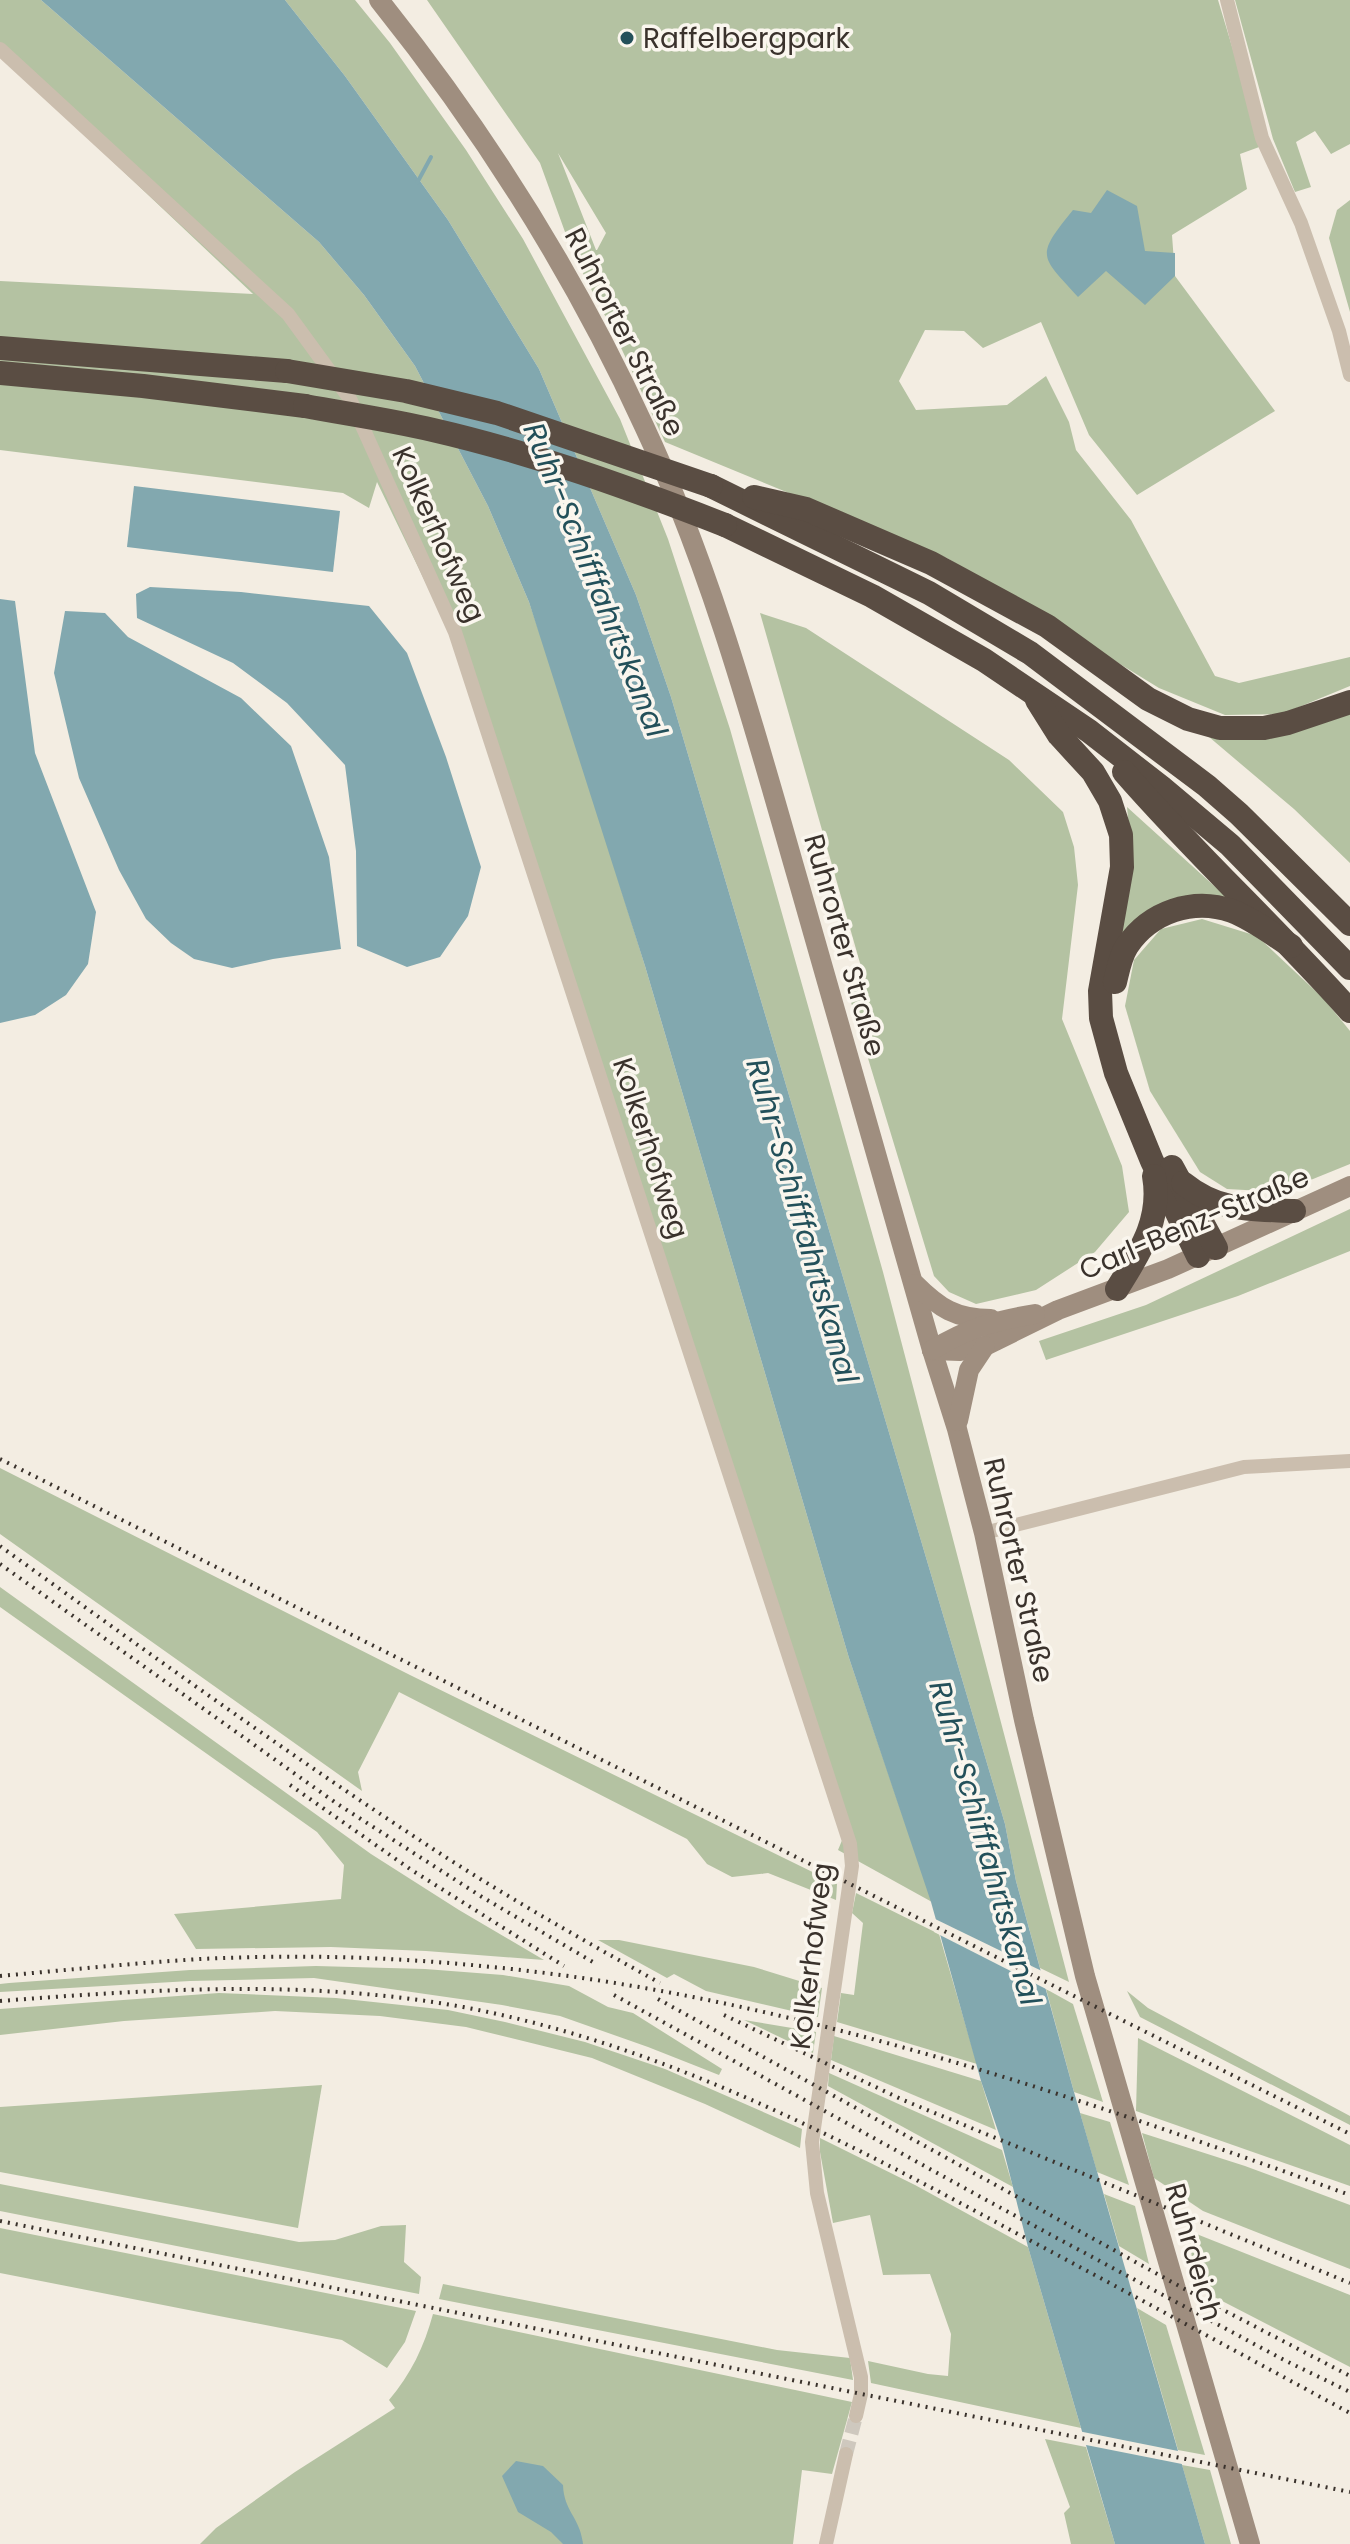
<svg xmlns="http://www.w3.org/2000/svg" width="1350" height="2544" font-family="Poppins,sans-serif">
<style>
.green{fill:#b4c2a2;fill-rule:evenodd}
.water{fill:#82a8af}
.pier{fill:#f3ede2}
.lines{fill:none;stroke-linecap:round;stroke-linejoin:round}
.stream{stroke:#82a8af;stroke-width:4}
.street-tunnel{stroke:#cec8be;stroke-width:14;stroke-dasharray:14 7;stroke-linecap:butt}
.street{stroke:#cbbeae;stroke-width:14}
.secondary{stroke:#9f8e7f;stroke-width:20}
.highway{stroke:#5a4d43;stroke-width:24}
.rail{stroke:#3a322c;stroke-width:4;stroke-dasharray:2 6;stroke-linecap:butt}
.highway-bridge{stroke:#5a4d43;stroke-width:24}
.poi-dot{fill:#23505a;stroke:#faf6ee;stroke-width:3}
.labels{text-anchor:middle;stroke-width:7;stroke-linejoin:round;paint-order:stroke}
.poi-label{font-size:28px;fill:#3a322c;stroke:#faf6ee;text-anchor:start}
.street-label{font-size:28px;fill:#3a322c;stroke:#faf6ee}
.water-label{font-size:30px;font-style:italic;fill:#23505a;stroke:#faf6ee}
</style>
<rect width="100%" height="100%" fill="#f3ede2"/>
<g class="green">
<polygon points="0,0 41,0 319,242 364,295 415,366 488,506 529,602 563,702 645,966 849,1658 932,1902 838,1850 843,1838 450,633 377,482 369,508 343,493 0,450 0,281 253,294 0,55"/>
<polygon points="285,0 355,0 390,43 466,150 523,239 620,419 668,539 730,729 883,1272 1069,1982 1040,1968 1016,1881 1005,1824 671,697 636,595 539,369 448,220 345,76"/>
<path d="M427 0H1218L1262 146 1240 154 1247 189 1172 235 1175 276 1275 411 1137 495 1089 435 1041 322 983 348 964 331 925 330 899 381 916 410 1007 405 1046 376 1069 422 1076 450 1131 520 1215 676 1239 683 1350 657V686L1282 714 1225 715 1159 688 947 558 665 442 616 337 573 254 540 163ZM558 153 606 233 597 250H596Z"/>
<polygon points="1235,0 1350,0 1350,144 1331,154 1315,131 1296,142 1311,187 1295,192 1273,139"/>
<polygon points="1350,200 1350,312 1329,238 1337,210"/>
<polygon points="760,613 806,628 1009,760 1063,812 1074,847 1078,885 1062,1019 1122,1166 1129,1212 1095,1252 1036,1290 976,1304 949,1292 934,1276 847,989 862,970"/>
<polygon points="1350,713 1350,863 1294,809 1202,731"/>
<polygon points="1127,807 1233,903 1196,897 1113,958 1130,839"/>
<polygon points="1202,919 1257,936 1324,999 1350,1031 1350,1164 1281,1192 1227,1189 1200,1172 1150,1091 1125,1006 1134,960 1161,929"/>
<polygon points="1350,1209 1350,1251 1238,1296 1046,1360 1039,1341 1146,1305"/>
<polygon points="0,1468 410,1675 837,1884 836,1900 768,1873 732,1877 707,1864 687,1839 399,1692 358,1772 362,1791 0,1534"/>
<polygon points="0,1587 371,1854 459,1910 544,1960 426,1951 331,1947 196,1949 174,1914 341,1899 344,1865 317,1832 0,1607"/>
<polygon points="856,1893 939,1934 977,2064 837,2022 841,1993 854,1995 863,1923 852,1913"/>
<polygon points="598,1940 619,1940 754,1967 822,1988 818,2017 706,1991 674,1974 667,1978"/>
<polygon points="316,1966 425,1969 503,1975 569,1986 608,2007 633,2013 722,2069 719,2075 648,2047 560,2016 502,2005 314,1978 190,1981 0,1992 0,1984 9,1983 190,1970"/>
<polygon points="1046,1989 1073,2004 1103,2102 1074,2092"/>
<polygon points="1127,1991 1148,2008 1350,2116 1350,2125 1140,2017"/>
<polygon points="219,1993 336,1998 448,2010 505,2022 585,2042 665,2069 802,2129 800,2148 705,2104 592,2058 466,2027 380,2016 275,2011 124,2021 0,2035 0,2009"/>
<polygon points="744,2020 816,2032 813,2053"/>
<polygon points="834,2036 981,2081 996,2130 831,2060"/>
<polygon points="1138,2038 1350,2145 1350,2186 1136,2111"/>
<polygon points="829,2073 1002,2150 1013,2187 828,2086"/>
<polygon points="322,2085 298,2228 0,2172 0,2107"/>
<polygon points="1080,2113 1110,2122 1129,2185 1097,2172"/>
<polygon points="1142,2133 1245,2166 1350,2205 1350,2269 1203,2211 1154,2178"/>
<polygon points="820,2138 915,2185 1028,2247 1081,2428 871,2383 868,2361 928,2374 948,2376 951,2334 930,2274 883,2275 870,2215 833,2223 820,2152"/>
<polygon points="0,2184 299,2242 335,2240 381,2226 406,2225 404,2262 421,2277 419,2294 0,2211"/>
<polygon points="1104,2194 1135,2206 1149,2264 1119,2246"/>
<polygon points="0,2228 416,2311 405,2342 387,2368 342,2340 0,2273"/>
<polygon points="1189,2231 1350,2295 1350,2367 1195,2287"/>
<polygon points="443,2284 777,2350 850,2358 853,2380 439,2299"/>
<polygon points="1137,2308 1166,2325 1205,2455 1178,2450"/>
<path d="M433 2314 852 2402 832 2474 802 2470 793 2544H200L216 2528 295 2472 395 2408 389 2400C411 2374 424 2347 433 2314Z"/>
<polygon points="1045,2439 1086,2447 1115,2544 1071,2544 1064,2513 1070,2507"/>
<polygon points="1182,2465 1210,2470 1231,2544 1205,2544"/>
</g>
<g class="water">
<polygon points="41,0 285,0 345,76 448,220 539,369 636,595 671,697 1005,1824 1016,1881 1074,2092 1205,2544 1115,2544 1028,2247 1001,2140 981,2081 931,1902 849,1658 645,966 529,602 488,506 415,366 364,295 319,242"/>
<path d="M1107 190 1137 206 1145 251 1175 253V276L1145 305 1106 271 1078 297C1040 255 1035 257 1073 210L1091 213Z"/>
<polygon points="134,486 340,511 333,572 127,547"/>
<polygon points="150,587 241,592 369,606 407,653 446,757 481,867 468,916 440,957 407,967 357,946 356,851 345,765 287,703 233,663 137,618 136,594"/>
<polygon points="0,599 15,601 35,753 96,912 88,964 66,995 35,1015 0,1023"/>
<polygon points="65,611 105,613 128,637 241,698 291,746 329,857 341,949 273,959 232,968 194,959 171,943 146,919 119,870 79,778 54,673"/>
<path d="M516 2461 543 2466 563 2485C564 2512 580 2517 583 2544H563L551 2532 518 2512 502 2476Z"/>
</g>
<g class="pier">
<polygon points="931,1917 1046,1973 1050,1991 934,1932"/>
<polygon points="1078,2431 1183,2452 1187,2465 1081,2444"/>
</g>
<g class="lines">
<polyline class="stream" points="417,183 431,157"/>
<polyline class="street-tunnel" points="846,2454 856,2416"/>
<g class="street">
<polyline points="1227,0 1262,138 1301,223 1339,331 1350,375"/>
<polyline points="0,49 288,314 350,399 455,632 850,1844 852,1866 812,2142 817,2193 861,2377 861,2394 856,2416"/>
<polyline points="984,1533 1244,1467 1350,1461"/>
<polyline points="826,2544 846,2454"/>
</g>
<g class="secondary">
<path d="M379 0C484 131 574 273 644 426 712 571 754 727 798 880 842 1037 888 1193 932 1350L957 1429 984 1533 1024 1720 1085 1976 1250 2544"/>
<path d="M915 1284C939 1308 956 1319 991 1319"/>
<polyline points="932,1350 960,1351 985,1346 1058,1310 1168,1269 1350,1186"/>
<path d="M932 1350C968 1328 994 1321 1035 1314"/>
<polyline points="958,1421 969,1370 985,1346"/>
</g>
<g class="highway">
<polyline points="0,348 287,371"/>
<polyline points="0,373 143,386 305,406"/>
<polyline points="711,486 929,593 1030,653 1207,786 1239,814 1350,924"/>
<polyline points="754,497 806,509 931,563 1047,626 1148,699 1188,719 1220,728 1264,728 1288,723 1350,702"/>
<polyline points="725,525 872,596 984,660 1089,731 1161,787 1230,845 1350,968"/>
<polyline points="1037,700 1059,735 1093,772 1110,801 1121,835 1122,867 1100,991 1101,1018 1116,1073 1152,1161 1198,1256"/>
<path d="M1124 772C1196 855 1277 929 1350 1011"/>
<path d="M1115 982C1118 970 1120 957 1127 946 1150 912 1193 897 1232 911 1253 919 1272 934 1291 946"/>
<polyline points="1172,1167 1216,1248"/>
<path d="M1183 1183C1219 1212 1250 1209 1294 1211"/>
<path d="M1117 1289C1139 1253 1162 1221 1154 1176"/>
</g>
<g class="rail">
<polyline points="0,1459 1350,2134"/>
<path d="M0 1546C139 1646 278 1747 421 1841 498 1892 579 1938 660 1983"/>
<polyline points="0,1564 336,1803 482,1897 593,1962"/>
<polyline points="290,1785 410,1869 564,1966"/>
<path d="M0 1976C67 1970 134 1963 201 1959 297 1954 396 1957 492 1967 788 1996 1072 2095 1350 2195"/>
<polyline points="614,1995 988,2201 1284,2360 1350,2392"/>
<polyline points="658,1999 1210,2303 1350,2376"/>
<path d="M0 2001C155 1989 309 1979 463 2007 661 2044 842 2139 1018 2234 1129 2293 1239 2353 1350 2413"/>
<polyline points="724,2015 903,2100 1350,2283"/>
<polyline points="0,2221 1350,2492"/>
</g>
<g class="highway-bridge">
<polyline points="287,371 406,391 497,413 711,486"/>
<path d="M305 406C348 414 391 420 433 430 533 453 630 488 725 525"/>
</g>
</g>
<circle class="poi-dot" cx="627" cy="38" r="8"/>
<g class="labels">
<g class="poi-label">
<text x="643" y="48">Raffelbergpark</text>
</g>
<g class="street-label">
<text transform="translate(625 332) rotate(63)" y="10">Ruhrorter Straße</text>
<text transform="translate(439 534) rotate(66)" y="10">Kolkerhofweg</text>
<text transform="translate(845 945) rotate(74)" y="10">Ruhrorter Straße</text>
<text transform="translate(651 1148) rotate(72)" y="10">Kolkerhofweg</text>
<text transform="translate(1194 1223) rotate(-23)" y="10">Carl-Benz-Straße</text>
<text transform="translate(1019 1570) rotate(77)" y="10">Ruhrorter Straße</text>
<text transform="translate(811 1956) rotate(-83)" y="10">Kolkerhofweg</text>
<text transform="translate(1194 2252) rotate(74)" y="10">Ruhrdeich</text>
</g>
<g class="water-label">
<text transform="translate(595 580) rotate(68)" y="10">Ruhr-Schifffahrtskanal</text>
<text transform="translate(802 1221) rotate(74)" y="10">Ruhr-Schifffahrtskanal</text>
<text transform="translate(985 1843) rotate(74)" y="10">Ruhr-Schifffahrtskanal</text>
</g>
</g>
</svg>
